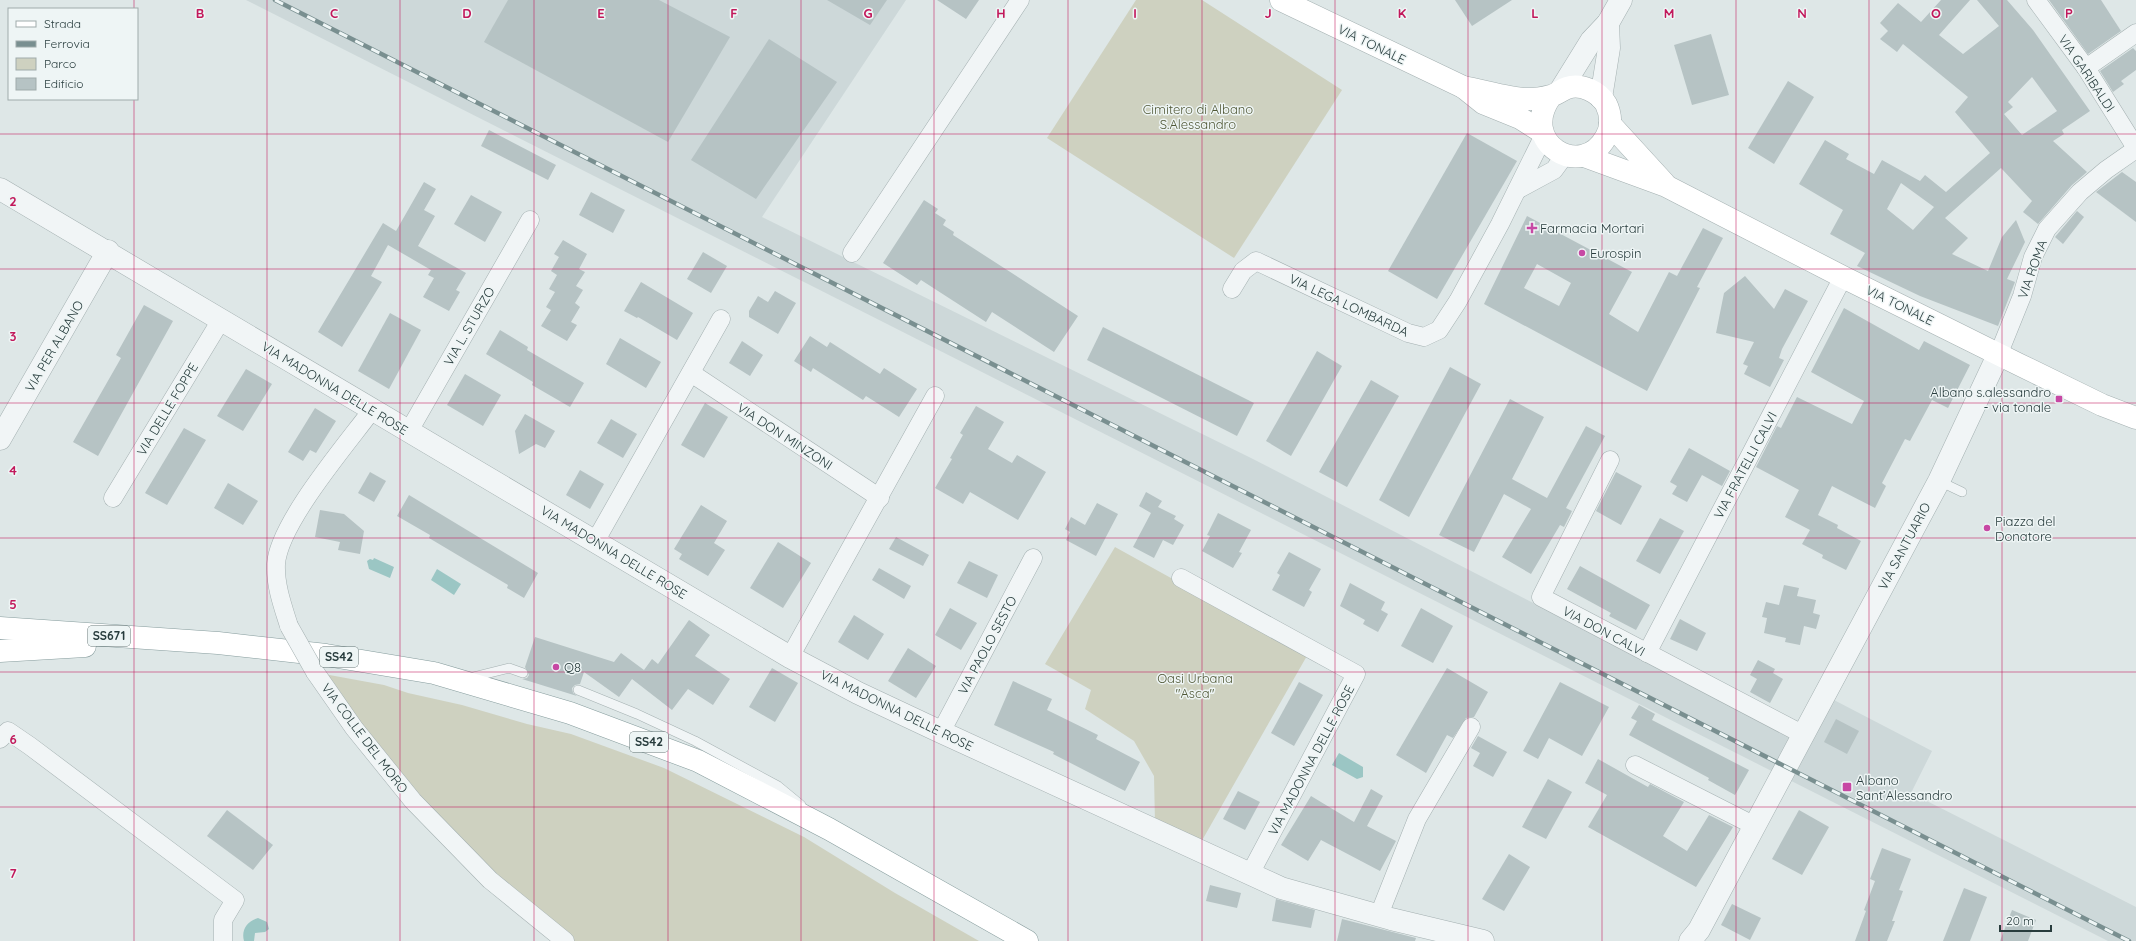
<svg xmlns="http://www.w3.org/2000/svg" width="2136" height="941" font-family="Quicksand,sans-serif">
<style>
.built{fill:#cdd8d9}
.green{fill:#ced1c0}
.water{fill:#9bc6c4}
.building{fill:#b6c3c4;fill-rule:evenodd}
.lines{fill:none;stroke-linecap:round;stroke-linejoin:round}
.service-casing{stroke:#a4b0b1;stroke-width:10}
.minor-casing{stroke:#a4b0b1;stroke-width:19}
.tertiary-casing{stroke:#a4b0b1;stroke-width:23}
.secondary-casing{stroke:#a4b0b1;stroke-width:23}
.trunk-casing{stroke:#869c9d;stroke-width:23}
.service{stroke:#f1f5f6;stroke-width:9}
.minor{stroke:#f1f5f6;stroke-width:18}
.tertiary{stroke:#f1f5f6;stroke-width:22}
.secondary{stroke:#fff;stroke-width:22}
.trunk{stroke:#fff;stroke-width:22}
.rail-casing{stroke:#798f90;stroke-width:4.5}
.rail{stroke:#eef5f5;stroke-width:3;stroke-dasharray:9;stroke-linecap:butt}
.minor-bridge-casing{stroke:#a4b0b1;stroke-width:19;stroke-linecap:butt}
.minor-bridge{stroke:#f1f5f6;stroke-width:18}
.grid{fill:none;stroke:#c2185b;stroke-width:1;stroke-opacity:0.55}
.poi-dot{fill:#c748a4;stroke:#eef5f5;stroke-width:1.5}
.labels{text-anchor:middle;stroke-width:3;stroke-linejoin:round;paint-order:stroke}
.shield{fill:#eef5f5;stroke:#637474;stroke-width:1}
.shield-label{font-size:12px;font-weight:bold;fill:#283c3d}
.street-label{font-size:13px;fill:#283c3d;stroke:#eef5f5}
.park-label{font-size:13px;fill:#505836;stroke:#eef5f5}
.poi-label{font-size:13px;fill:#283c3d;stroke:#eef5f5;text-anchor:start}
.grid-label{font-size:13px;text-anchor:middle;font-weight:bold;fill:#c2185b;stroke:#eef5f5;stroke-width:3;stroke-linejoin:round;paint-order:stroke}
</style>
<rect width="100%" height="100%" fill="#dee7e7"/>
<polygon class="built" points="246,0 906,0 762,217 1251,458 1810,745 1834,700 1932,751 1911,793 2136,907 2136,941 2108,941"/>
<g class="green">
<polygon points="1136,0 1202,0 1342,90 1234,258 1047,138"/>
<polygon points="1115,547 1308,654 1200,844 1155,823 1154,776 1134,741 1085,709 1091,690 1045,664"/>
<polygon points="324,674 384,685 408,693 462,705 527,724 571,734 664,768 804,837 895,893 979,941 568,941 437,821 376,747"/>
</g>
<g class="water">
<polygon points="374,558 394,567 390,578 369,569 367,561 370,559 373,560"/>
<polygon points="437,569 461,584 454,595 431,580"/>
<polygon points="1339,753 1363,767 1363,777 1357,779 1332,765"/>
<path d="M258 918 267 922 269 929 265 932 255 933 254 941H244C241 930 247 921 258 918Z"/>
</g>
<g class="building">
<polygon points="508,0 659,0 730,37 668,142 484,42"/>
<polygon points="827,0 887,0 870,25"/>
<polygon points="937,0 979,0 966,19"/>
<polygon points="1455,0 1512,0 1472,26"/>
<path d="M1941 0H1970L1939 35 1963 54 1999 26 1977 0H2007L2033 30 2090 111 2062 130 2064 134 2053 141 2087 172 2072 185 2038 224 2023 212 2032 201 2001 168 1945 218 1968 238 1952 254 1988 271 2002 237 2016 220 2025 242 2007 279 2015 282 1998 326 1920 296 1857 266 1865 253 1830 234 1843 210 1799 184 1825 140 1849 154 1846 159 1874 174 1882 160 1920 181 1925 175 1946 192 1990 153 1955 112 1968 97 1903 44 1897 52 1880 39 1888 31 1880 23 1898 3 1921 22ZM2032 77 2057 111 2022 135 2004 114 2013 107 2008 102ZM1901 183 1934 207 1913 230 1887 209Z"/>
<polygon points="2049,0 2101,0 2121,31 2088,54"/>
<polygon points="1711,34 1729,95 1692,105 1674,45"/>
<polygon points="769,39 837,82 756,199 691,160"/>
<polygon points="2133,48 2136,51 2136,70 2121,81 2124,84 2113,92 2100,71"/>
<polygon points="1788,81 1814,97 1774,164 1748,148"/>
<polygon points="489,130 556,165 548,180 481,146"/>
<polygon points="1467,133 1517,161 1437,299 1388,271"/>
<polygon points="2122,172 2136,182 2136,222 2096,192"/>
<polygon points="424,182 436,189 424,210 435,216 418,246 466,273 456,290 460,292 449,311 423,297 434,278 428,275 431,270 388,245 371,276 382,282 342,347 318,332 383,223 396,231"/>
<polygon points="591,192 625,210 613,233 579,215"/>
<polygon points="471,195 502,212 485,242 454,224"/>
<polygon points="924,200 938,209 935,213 946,220 943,225 954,232 953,235 1078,316 1054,352 992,312 986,322 921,280 917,285 883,263"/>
<polygon points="2077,211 2084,217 2063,244 2055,237"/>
<path d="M1527 216 1632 272 1609 314 1638 332 1669 272 1677 276 1703 228 1723 238 1697 287 1700 288 1647 391 1484 304ZM1537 264 1571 283 1559 306 1524 288Z"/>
<polygon points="563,240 587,254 579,269 585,272 576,286 583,290 575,303 580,307 571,322 577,325 567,341 541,326 551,310 546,307 555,292 549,289 557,275 551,271 559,257 554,254"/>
<polygon points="703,252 727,266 711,293 687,279"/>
<polygon points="1745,276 1774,309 1785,289 1808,301 1782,349 1779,358 1784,360 1770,387 1744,374 1748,366 1743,364 1754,342 1716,333 1724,293"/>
<polygon points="641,282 693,313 677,340 638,317 637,318 624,311"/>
<polygon points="775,291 796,303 778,334 749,317 749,311 758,296 768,302"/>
<polygon points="144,305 173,321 98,456 73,442 121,358 116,355"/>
<polygon points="1844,308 1919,350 1924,341 1970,365 1948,408 1932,400 1910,441 1905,439 1882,483 1886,486 1875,508 1832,486 1818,515 1838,525 1837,528 1861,541 1846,570 1822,558 1823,555 1802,544 1810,530 1785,517 1799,490 1756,467 1777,426 1781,428 1797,397 1852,424 1864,401 1811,372"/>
<polygon points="390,313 421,330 389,389 358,371"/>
<polygon points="1103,327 1254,403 1237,436 1087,360"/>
<polygon points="500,330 528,347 527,350 584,383 570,407 532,385 533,382 486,354"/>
<polygon points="810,336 827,347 830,342 880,374 884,368 917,389 899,417 866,396 863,400 813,368 811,372 794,361"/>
<polygon points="620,338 661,362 646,388 606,364"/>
<polygon points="742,341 763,355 750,376 729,363"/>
<polygon points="1317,351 1342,366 1291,456 1266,441"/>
<polygon points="1450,367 1481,384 1409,517 1379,500"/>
<polygon points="246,369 272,384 243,431 217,416"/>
<polygon points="465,374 501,395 483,426 447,405"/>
<polygon points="1371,380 1399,396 1347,487 1319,472"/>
<polygon points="1510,399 1544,417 1512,479 1547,498 1586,426 1605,436 1566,508 1572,511 1564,527 1560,525 1531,574 1502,557 1531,509 1504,494 1474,552 1439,535"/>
<polygon points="705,403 728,417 704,458 681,445"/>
<polygon points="976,406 1004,422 988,449 1012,463 1017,455 1046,472 1018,520 970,492 963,504 935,488 952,459 950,458 963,435 960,433"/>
<polygon points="315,408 336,421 316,453 310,450 303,461 288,452"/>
<polygon points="525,414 555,431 545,448 536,444 519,454 515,431"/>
<polygon points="611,419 637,434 623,458 597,443"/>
<polygon points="184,428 206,440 167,505 145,493"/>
<polygon points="1689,448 1730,471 1722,486 1702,475 1687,502 1672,494 1677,486 1670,482"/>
<polygon points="580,470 604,484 590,509 566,495"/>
<polygon points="370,472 386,481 374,502 358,493"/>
<polygon points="1616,472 1642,486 1621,525 1596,511"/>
<polygon points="228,483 258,501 243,525 214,508"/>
<polygon points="1146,492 1162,501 1158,507 1176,516 1174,519 1184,525 1173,545 1163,540 1154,558 1133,547 1151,513 1139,506"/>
<polygon points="409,495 538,573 524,598 507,588 508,585 429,538 430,535 397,516"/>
<polygon points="1097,503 1118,514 1096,556 1066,540 1070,532 1065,529 1071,517 1085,525"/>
<polygon points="701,505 727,521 714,543 725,550 708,576 679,559 682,554 674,549"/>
<polygon points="320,510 344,514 364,531 360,554 338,550 340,542 315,537"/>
<polygon points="1218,513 1251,530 1239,552 1242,553 1233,568 1202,551 1210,536 1207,535"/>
<polygon points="1660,518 1684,531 1660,574 1636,561"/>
<polygon points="896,537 929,555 923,566 889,549"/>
<polygon points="778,542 811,563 783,608 750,588"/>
<polygon points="1289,552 1321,569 1309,590 1312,592 1304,607 1272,590 1280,575 1277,573"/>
<polygon points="969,561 998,575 987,598 957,583"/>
<polygon points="1580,566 1650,605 1636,630 1609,616 1611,613 1567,589"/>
<polygon points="879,568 911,586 904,599 872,580"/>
<polygon points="1350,583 1385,602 1381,610 1388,614 1378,632 1363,624 1365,620 1340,606"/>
<polygon points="1784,585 1799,588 1797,596 1816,600 1813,613 1820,615 1816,629 1804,626 1800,645 1785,642 1786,638 1764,633 1767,618 1762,617 1766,602 1779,605"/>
<polygon points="950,608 977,623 961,650 935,635"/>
<polygon points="1421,608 1453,626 1433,663 1401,646"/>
<polygon points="854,615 884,634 868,660 838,642"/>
<polygon points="1680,619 1706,633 1697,651 1670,639"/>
<polygon points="689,620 710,635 695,656 730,679 713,705 688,689 672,710 632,679 619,697 584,672 580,684 575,685 572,688 573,693 577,696 522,679 527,678 529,675 525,667 535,637 614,662 621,653 644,670 652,659 658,664"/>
<polygon points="908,648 936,666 916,698 888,681"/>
<polygon points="1758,660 1775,669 1773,673 1783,679 1770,703 1750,692 1757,679 1750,675"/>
<polygon points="772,668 798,683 775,722 749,707"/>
<polygon points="1447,668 1488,692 1474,717 1466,718 1453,738 1447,735 1426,773 1396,755"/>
<polygon points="1013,681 1052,699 1047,710 1098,735 1096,739 1140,762 1125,791 1053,754 1054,752 994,725"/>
<polygon points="1299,682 1323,695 1294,746 1271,733"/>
<polygon points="1560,682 1609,707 1582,756 1549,738 1538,759 1523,751"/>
<polygon points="1639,705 1655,714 1652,720 1749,770 1735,795 1708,780 1709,778 1629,735 1637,721 1631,718"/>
<polygon points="1836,719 1859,731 1847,754 1824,742"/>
<polygon points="1478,736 1507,752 1493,777 1473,766 1480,753 1471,748"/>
<polygon points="1598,759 1648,787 1650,784 1684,802 1663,836 1687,851 1709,815 1733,827 1696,887 1588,827 1607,795 1585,783"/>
<polygon points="1548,779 1572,792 1546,839 1522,827"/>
<polygon points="1371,789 1383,796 1367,826 1396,841 1380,871 1321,840 1308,861 1281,845 1311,796 1354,822"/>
<polygon points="1238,791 1260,802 1245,830 1223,819"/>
<polygon points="227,810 273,845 253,870 207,836"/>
<polygon points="1799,810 1829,827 1802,875 1772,859"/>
<polygon points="1882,848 1911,859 1899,890 1903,891 1892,921 1895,921 1887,941 1855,941 1866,911 1864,910 1875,881 1870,879"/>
<polygon points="1509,854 1530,867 1504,911 1482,899"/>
<polygon points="1210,885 1241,893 1237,908 1206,901"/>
<polygon points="1964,888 1987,897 1970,941 1943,941"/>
<polygon points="1276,899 1315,910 1311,928 1272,921"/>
<polygon points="1732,904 1761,918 1750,940 1721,925"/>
<polygon points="2012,910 2036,920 2028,941 2000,941"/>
<polygon points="1342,919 1416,938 1415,941 1337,941"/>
</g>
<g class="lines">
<g class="service-casing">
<g id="service">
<polyline points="1939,481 1962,492"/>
<polyline points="469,678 509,668 523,673"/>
<polyline points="578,690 637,714 695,741 778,786 801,805"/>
</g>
</g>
<g class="minor-casing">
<g id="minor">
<polyline points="2036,0 2086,68 2136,148"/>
<polyline points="2086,68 2136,33"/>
<polyline points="1517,190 1554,170 1565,155"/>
<polyline points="852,253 1020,0"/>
<polyline points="1232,289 1243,271 1256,261 1408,333 1424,337 1439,330 1458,301 1500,224 1544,135"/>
<polyline points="1999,353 2022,296 2033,257 2047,229 2080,192 2106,170 2136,149"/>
<polyline points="691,373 880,498"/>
<polyline points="409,431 530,220"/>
<polyline points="1610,460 1541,597 1804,735"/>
<polyline points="113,498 221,320"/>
<polyline points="596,540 721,319"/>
<polyline points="1181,578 1356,674 1250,874"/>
<path d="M289 626C283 607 275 585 276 564 279 523 346 445 372 410"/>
<polyline points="1647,653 1843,277"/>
<polyline points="790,657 935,396"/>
<polyline points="315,672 354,728 413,801 490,880 565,941"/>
<polyline points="941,732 1033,558"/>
<polyline points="0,739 8,731 30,746 235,900 223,920 223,941"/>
<polyline points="1635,765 1755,826"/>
<polyline points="1379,915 1417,819 1471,727"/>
</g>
</g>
<g class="tertiary-casing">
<g id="tertiary">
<polyline points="1560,91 1591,41 1608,23 1621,0"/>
<polyline points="1601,98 1609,48 1608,23"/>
<polyline points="0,189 790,657 858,693 941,732 1281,888 1391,919 1483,941"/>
<polyline points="0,439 108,251"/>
<polyline points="1690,941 1699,930 1939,481 1999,353"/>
</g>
</g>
<g class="secondary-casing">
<g id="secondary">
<polyline points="1281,0 1463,87 1483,103 1520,118 1542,132"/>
<path d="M1463 87C1481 90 1510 99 1526 99 1533 99 1543 98 1550 96 1556 95 1561 90 1567 88 1581 83 1599 92 1606 104 1611 114 1612 127 1606 137 1582 181 1517 143 1551 96"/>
<polyline points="1610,124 1664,183"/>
<polyline points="1584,156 1666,186 1843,277 2018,364 2102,405 2136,418"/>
</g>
</g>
<g class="trunk-casing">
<g id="trunk">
<polyline points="0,628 218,643 326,655 434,673 570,713 698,761 829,829 1027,941"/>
<polyline points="0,651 85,646"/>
</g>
</g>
<use href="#service" class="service"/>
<use href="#minor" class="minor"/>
<use href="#tertiary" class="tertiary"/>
<use href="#secondary" class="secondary"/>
<use href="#trunk" class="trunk"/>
<g class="rail-casing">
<polyline id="rail" points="275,0 2129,941"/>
</g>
<use href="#rail" class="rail"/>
<g class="minor-bridge-casing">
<polyline id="minor-bridge" points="289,626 315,672"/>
</g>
<use href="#minor-bridge" class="minor-bridge"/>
</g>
<path class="grid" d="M134 0V9M267 0V941M400 0V941M534 0V941M668 0V941M801 0V941M934 0V941M1068 0V941M1202 0V941M1335 0V941M1468 0V941M1602 0V941M1736 0V941M1869 0V941M2002 0V941M134 99V941M0 134H2136M0 269H2136M0 403H2136M0 538H2136M0 672H2136M0 807H2136"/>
<g class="poi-dot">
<path d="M1530 222h4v4h4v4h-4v4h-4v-4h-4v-4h4z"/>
<circle cx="1582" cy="253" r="4"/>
<rect x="2055" y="395" width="8" height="8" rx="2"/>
<circle cx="1987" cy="528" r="4"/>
<circle cx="556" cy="667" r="4"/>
<rect x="1842" y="782" width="10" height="10" rx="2"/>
</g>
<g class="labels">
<g class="shield">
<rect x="88" y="626" width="42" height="20" rx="3"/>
<rect x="320" y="647" width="38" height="20" rx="3"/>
<rect x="630" y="732" width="38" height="20" rx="3"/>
</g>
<g class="shield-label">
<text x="109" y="640">SS671</text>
<text x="339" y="661">SS42</text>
<text x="649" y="746">SS42</text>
</g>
<g class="street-label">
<text transform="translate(1372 44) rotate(26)" y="5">VIA TONALE</text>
<text transform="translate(2087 73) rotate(56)" y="5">VIA GARIBALDI</text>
<text transform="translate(2032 269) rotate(-70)" y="5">VIA ROMA</text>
<text transform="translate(1349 305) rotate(25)" y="5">VIA LEGA LOMBARDA</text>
<text transform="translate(1900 305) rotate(26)" y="5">VIA TONALE</text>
<text transform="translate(469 326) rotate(-60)" y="5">VIA L. STURZO</text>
<text transform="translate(54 346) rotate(-60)" y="5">VIA PER ALBANO</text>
<text transform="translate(335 388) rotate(31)" y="5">VIA MADONNA DELLE ROSE</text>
<text transform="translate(167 409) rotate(-59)" y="5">VIA DELLE FOPPE</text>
<text transform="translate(785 436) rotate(33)" y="5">VIA DON MINZONI</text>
<text transform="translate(1745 465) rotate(-62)" y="5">VIA FRATELLI CALVI</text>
<text transform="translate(1904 546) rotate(-62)" y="5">VIA SANTUARIO</text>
<text transform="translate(614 552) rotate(31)" y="5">VIA MADONNA DELLE ROSE</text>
<text transform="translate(1604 631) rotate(28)" y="5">VIA DON CALVI</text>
<text transform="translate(987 645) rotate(-62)" y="5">VIA PAOLO SESTO</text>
<text transform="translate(897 710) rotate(26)" y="5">VIA MADONNA DELLE ROSE</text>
<text transform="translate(365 738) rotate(53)" y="5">VIA COLLE DEL MORO</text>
<text transform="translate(1311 760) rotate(-62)" y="5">VIA MADONNA DELLE ROSE</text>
</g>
<g class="park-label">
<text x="1198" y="114">Cimitero di Albano<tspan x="1198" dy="15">S.Alessandro</tspan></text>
<text x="1195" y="683">Oasi Urbana<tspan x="1195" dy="15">"Asca"</tspan></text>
</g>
<g class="poi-label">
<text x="1540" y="233">Farmacia Mortari</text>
<text x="1590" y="258">Eurospin</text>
<text x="2051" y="397" text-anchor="end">Albano s.alessandro<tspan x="2051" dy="15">- via tonale</tspan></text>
<text x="1995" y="526">Piazza del<tspan x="1995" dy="15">Donatore</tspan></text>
<text x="564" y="672">Q8</text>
<text x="1856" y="785">Albano<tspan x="1856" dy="15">Sant’Alessandro</tspan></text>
</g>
</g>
<g class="grid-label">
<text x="200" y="18">B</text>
<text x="334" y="18">C</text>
<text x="467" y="18">D</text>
<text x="601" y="18">E</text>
<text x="734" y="18">F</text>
<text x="868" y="18">G</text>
<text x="1001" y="18">H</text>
<text x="1135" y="18">I</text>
<text x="1268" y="18">J</text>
<text x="1402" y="18">K</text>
<text x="1535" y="18">L</text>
<text x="1669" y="18">M</text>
<text x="1802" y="18">N</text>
<text x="1936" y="18">O</text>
<text x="2069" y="18">P</text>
<text x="13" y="206">2</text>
<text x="13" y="341">3</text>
<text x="13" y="475">4</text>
<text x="13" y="609">5</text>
<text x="13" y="744">6</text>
<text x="13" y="878">7</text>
</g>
<rect x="8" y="8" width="130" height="92" fill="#eef5f5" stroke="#9fabab"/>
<rect x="16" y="21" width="20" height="6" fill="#ffffff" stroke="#9fabab"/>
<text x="44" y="28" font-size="12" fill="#283c3d">Strada</text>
<rect x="16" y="41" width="20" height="6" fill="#798f90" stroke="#9fabab"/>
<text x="44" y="48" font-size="12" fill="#283c3d">Ferrovia</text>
<rect x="16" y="58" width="20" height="12" fill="#ced1c0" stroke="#9fabab"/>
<text x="44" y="68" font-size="12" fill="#283c3d">Parco</text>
<rect x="16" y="78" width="20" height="12" fill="#b6c3c4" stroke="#9fabab"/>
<text x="44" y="88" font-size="12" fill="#283c3d">Edificio</text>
<path d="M2000 925v6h51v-6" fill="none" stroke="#283c3d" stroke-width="2"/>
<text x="2006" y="925" font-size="12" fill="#283c3d" stroke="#eef5f5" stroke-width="3" paint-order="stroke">20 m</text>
</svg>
